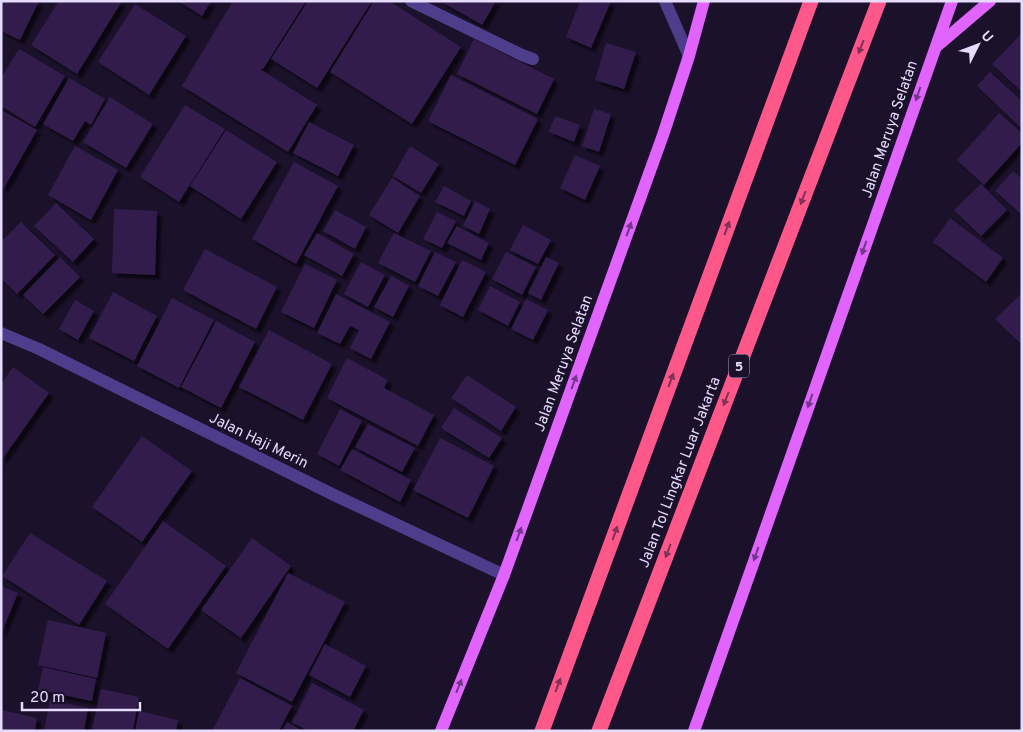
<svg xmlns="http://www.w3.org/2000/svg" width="1023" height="732" font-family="Overpass,sans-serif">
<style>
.building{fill:#301e4c;filter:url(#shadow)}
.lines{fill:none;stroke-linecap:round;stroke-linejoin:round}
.street{stroke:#4e3d8a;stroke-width:12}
.primary{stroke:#e064fd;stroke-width:12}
.highway{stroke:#fd5889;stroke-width:15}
.oneway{fill:#813155}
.oneway2{fill:#74368a}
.labels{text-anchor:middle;stroke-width:5;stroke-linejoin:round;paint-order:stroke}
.shield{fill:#1b112b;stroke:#a99fbf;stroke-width:1}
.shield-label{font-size:14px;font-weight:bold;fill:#e6dcff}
.street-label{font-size:15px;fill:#e6dcff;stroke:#1b112b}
</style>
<defs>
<filter id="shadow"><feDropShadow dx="4.5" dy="4.5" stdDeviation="1" flood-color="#0009"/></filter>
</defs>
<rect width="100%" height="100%" fill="#1b112b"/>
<g class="building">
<polygon points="1,1 39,1 20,40 1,31"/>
<polygon points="59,1 122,1 77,74 31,45"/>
<polygon points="178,1 211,1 202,16"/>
<polygon points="233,1 306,1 263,69 260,69 317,105 288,152 182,86"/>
<polygon points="308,1 372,1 317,88 271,59"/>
<polygon points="374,1 389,1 461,47 412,124 330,72"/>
<polygon points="440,1 496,1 482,25"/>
<polygon points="580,1 611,1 591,48 566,37"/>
<polygon points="135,4 186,36 149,95 98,62"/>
<polygon points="1022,33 1022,92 992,64"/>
<polygon points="474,39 554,79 537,114 457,74"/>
<polygon points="606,43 636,52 624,89 595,80"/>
<polygon points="19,49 65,76 35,127 1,106 1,78"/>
<polygon points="990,72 1022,101 1022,125 1020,127 977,86"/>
<polygon points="451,75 538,119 515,165 428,121"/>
<polygon points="69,78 105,99 91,125 85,121 73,141 43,124"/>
<polygon points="110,97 153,124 126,168 83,142"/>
<polygon points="185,105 225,129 179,202 140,177"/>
<polygon points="594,109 611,114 599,152 582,146"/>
<polygon points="1,110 37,130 4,188 1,187"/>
<polygon points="999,113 1022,133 1022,143 984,185 957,160"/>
<polygon points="555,116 580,125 574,142 549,132"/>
<polygon points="309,122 354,145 338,176 293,153"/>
<polygon points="226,130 277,162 241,219 190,186"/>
<polygon points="75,146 118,170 91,220 48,195"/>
<polygon points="410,146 439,164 421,193 393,176"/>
<polygon points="575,155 600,166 585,200 560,188"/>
<polygon points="294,162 338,186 296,264 252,239"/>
<polygon points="1013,171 1022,179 1022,215 995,191"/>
<polygon points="392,178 420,196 398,233 369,215"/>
<polygon points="981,184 1007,210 981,236 954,210"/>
<polygon points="444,186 471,201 464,216 435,202"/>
<polygon points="475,201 490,209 479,234 463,226"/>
<polygon points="56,203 94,239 73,262 34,226"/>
<polygon points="114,209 157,211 155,275 112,273"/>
<polygon points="335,210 366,227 355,249 323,231"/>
<polygon points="437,212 456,221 442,248 423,239"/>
<polygon points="950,218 1003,258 986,282 933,242"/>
<polygon points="21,222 55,255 17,294 1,278 1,242"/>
<polygon points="523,225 551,240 538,264 510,250"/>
<polygon points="457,226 489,243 481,260 447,243"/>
<polygon points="317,233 354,254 342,276 304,255"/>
<polygon points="394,233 431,251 415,282 378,263"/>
<polygon points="205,249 277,287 256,329 183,290"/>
<polygon points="435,252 456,262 438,296 418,286"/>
<polygon points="506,252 536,267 522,295 492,279"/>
<polygon points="60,257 80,277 43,314 23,295"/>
<polygon points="546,257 559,263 541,300 528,293"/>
<polygon points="462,260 486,272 463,317 440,305"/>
<polygon points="361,262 385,275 368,307 344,294"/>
<polygon points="305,264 337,280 314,328 281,312"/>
<polygon points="391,276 409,286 393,317 374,307"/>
<polygon points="490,286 520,302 508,326 478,310"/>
<polygon points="113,292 157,316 134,361 89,338"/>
<polygon points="1022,293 1022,345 995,319"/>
<polygon points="336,294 390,322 371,359 350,348 359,330 350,326 340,344 317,333"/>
<polygon points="172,298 214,320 179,388 137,366"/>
<polygon points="526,299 548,310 533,340 511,329"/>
<polygon points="75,300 94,311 78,340 59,329"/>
<polygon points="216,321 255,342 221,408 181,387"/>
<polygon points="269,330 332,364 303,420 239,387"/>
<polygon points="347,358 388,380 384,388 434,415 418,446 327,398"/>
<polygon points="13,367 49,393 1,461 1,384"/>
<polygon points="467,375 516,407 501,431 451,398"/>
<polygon points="454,408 502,438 489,458 441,428"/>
<polygon points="340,409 362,421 339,466 317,454"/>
<polygon points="368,424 415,448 402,472 355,447"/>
<polygon points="142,436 192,471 142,542 92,507"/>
<polygon points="440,438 494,466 468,518 413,490"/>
<polygon points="352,449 411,480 400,502 340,470"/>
<polygon points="163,521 226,566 168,649 105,604"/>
<polygon points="30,533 107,581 79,625 2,576"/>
<polygon points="252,538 291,566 241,638 201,610"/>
<polygon points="288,573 345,602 292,702 236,673"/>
<polygon points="1,586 18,593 1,634"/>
<polygon points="48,620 106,633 97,678 38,665"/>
<polygon points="325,644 366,666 350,697 309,675"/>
<polygon points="43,667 96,679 92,701 38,690"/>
<polygon points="240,678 292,706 279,731 212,731"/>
<polygon points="312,683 364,710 353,731 308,731 292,722"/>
<polygon points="101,689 139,697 133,731 92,731"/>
<polygon points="50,700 88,708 84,731 44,731"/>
<polygon points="1,710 37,718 35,731 1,731"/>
<polygon points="139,711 178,720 176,731 135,731"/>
<polygon points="287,722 302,731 282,731"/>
</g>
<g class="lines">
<g class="street">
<polyline points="411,1 522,55 533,59"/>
<polyline points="665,1 689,56"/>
<polyline points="1,333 39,349 334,495 504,575"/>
</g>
<g class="primary">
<polyline points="936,47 990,1"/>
<polyline points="441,731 504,575 663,135 689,56 704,1"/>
<polyline points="694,731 952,1"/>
</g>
<g class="highway">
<polyline points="542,731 811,1"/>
<polyline points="599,731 879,1"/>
</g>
</g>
<defs><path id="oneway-solid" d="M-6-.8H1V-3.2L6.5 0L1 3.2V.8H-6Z" transform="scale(1.25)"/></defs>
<g class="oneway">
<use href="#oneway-solid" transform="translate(861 47) rotate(111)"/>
<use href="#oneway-solid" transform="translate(803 198) rotate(111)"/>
<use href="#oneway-solid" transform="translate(727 228) rotate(-70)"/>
<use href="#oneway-solid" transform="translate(671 380) rotate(-70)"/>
<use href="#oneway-solid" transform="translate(726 399) rotate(111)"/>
<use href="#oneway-solid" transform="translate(615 533) rotate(-70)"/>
<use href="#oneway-solid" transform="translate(668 551) rotate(111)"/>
<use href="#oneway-solid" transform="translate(558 685) rotate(-70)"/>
</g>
<g class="oneway2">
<use href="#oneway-solid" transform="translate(918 94) rotate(109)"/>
<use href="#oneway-solid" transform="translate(629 229) rotate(-70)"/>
<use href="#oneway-solid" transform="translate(864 248) rotate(109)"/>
<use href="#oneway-solid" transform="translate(574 382) rotate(-70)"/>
<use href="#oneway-solid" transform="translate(810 401) rotate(109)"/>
<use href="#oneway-solid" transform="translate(519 534) rotate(-70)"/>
<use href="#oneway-solid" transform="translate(756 554) rotate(109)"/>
<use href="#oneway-solid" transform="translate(459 686) rotate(-68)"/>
</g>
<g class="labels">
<rect class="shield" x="729" y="354.5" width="20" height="23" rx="4"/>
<g class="shield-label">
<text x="739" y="371">5</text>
</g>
<g class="street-label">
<text transform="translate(889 129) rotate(-71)" y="5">Jalan Meruya Selatan</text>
<text transform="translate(563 363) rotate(-70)" y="5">Jalan Meruya Selatan</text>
<text transform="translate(259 440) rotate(26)" y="5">Jalan Haji Merin</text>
<text transform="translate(679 472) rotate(-69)" y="5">Jalan Tol Lingkar Luar Jakarta</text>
</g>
</g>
<rect width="1023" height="732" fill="none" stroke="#e6dcff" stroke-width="5"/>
<g transform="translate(978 45) rotate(48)" stroke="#1b112b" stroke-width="4" paint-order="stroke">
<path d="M0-4L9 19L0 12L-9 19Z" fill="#e6dcff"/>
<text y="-8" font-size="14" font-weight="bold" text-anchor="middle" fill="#e6dcff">U</text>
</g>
<path d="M22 702v8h118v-8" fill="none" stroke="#e6dcff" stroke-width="2.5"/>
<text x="30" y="702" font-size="15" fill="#e6dcff" stroke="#1b112b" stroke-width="4" paint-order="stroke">20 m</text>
</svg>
